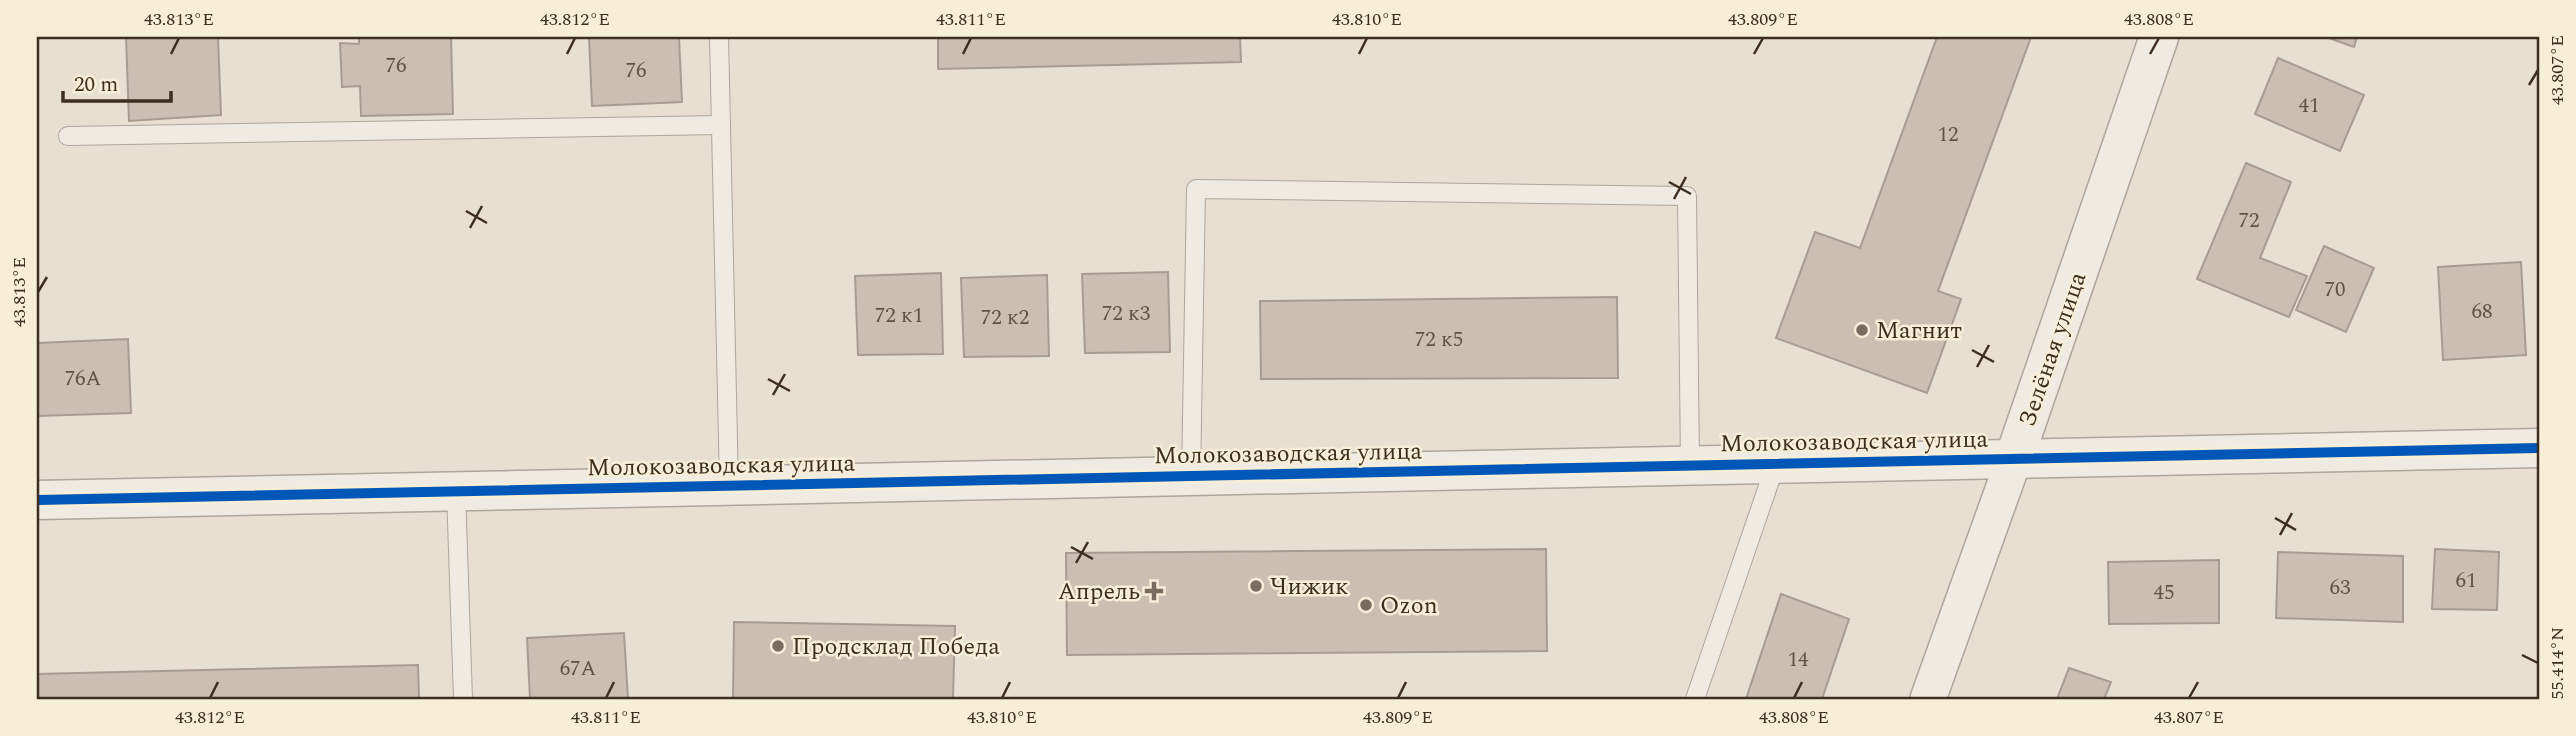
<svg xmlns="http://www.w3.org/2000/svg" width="2576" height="736" font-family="Spectral,serif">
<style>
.building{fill:#cbbfb2;stroke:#a89c90;stroke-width:2}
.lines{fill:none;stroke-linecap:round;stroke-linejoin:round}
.service-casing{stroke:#ada599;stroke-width:20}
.minor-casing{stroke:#ada599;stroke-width:38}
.tertiary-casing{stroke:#ada599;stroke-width:41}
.service{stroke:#efebe3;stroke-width:18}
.minor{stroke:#efebe3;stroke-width:35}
.tertiary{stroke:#efebe3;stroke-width:38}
.cycleway-casing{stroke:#f7eed8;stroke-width:15}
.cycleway{stroke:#0057b8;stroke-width:10}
.ticks{fill:none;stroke:#3d2e20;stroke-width:2.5}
.poi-dot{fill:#786c5e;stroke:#f7eed8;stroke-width:2.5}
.labels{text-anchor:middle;stroke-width:5;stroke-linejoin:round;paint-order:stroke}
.number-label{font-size:21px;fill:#605244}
.poi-label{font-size:24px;fill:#3d2e20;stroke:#f7eed8;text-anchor:start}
.street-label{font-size:24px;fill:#3d2e20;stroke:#f7eed8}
.neatline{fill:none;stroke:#3d2e20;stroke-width:2.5}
.ticks-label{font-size:18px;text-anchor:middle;fill:#3d2e20}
</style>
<rect width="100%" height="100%" fill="#e7e0d1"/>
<g class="building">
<polygon points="126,37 218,37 221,115 129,121"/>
<polygon points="359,37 451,37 453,114 361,116 360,86 342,87 340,43 359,44"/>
<polygon points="589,37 679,37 682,102 592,106"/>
<polygon points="938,37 1240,37 1241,62 938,69"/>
<polygon points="1937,37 2031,37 1938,291 1961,299 1927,393 1776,338 1815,232 1860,248"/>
<polygon points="2326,37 2357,37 2354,47"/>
<polygon points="2278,58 2364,95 2340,151 2255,114"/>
<polygon points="2246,163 2291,182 2260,258 2307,276 2289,317 2197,279"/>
<polygon points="2324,246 2374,268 2346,332 2296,310"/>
<polygon points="2521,262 2526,355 2443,360 2438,267"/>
<polygon points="1168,272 1170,352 1085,353 1082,274"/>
<polygon points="941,273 943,354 858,355 855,276"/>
<polygon points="1047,275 1049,356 964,357 961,278"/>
<polygon points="1617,297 1618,378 1261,379 1260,301"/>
<polygon points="128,339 131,413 37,416 37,343"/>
<polygon points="1546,549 1547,651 1067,655 1066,553"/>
<polygon points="2435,549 2499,552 2497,610 2432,609"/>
<polygon points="2278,552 2403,556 2403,622 2276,618"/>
<polygon points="2219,560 2219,623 2109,624 2108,562"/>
<polygon points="1781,594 1849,619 1822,699 1746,699"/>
<polygon points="734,622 955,626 953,699 733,699"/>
<polygon points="624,633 628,699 530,699 527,638"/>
<polygon points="418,665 419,699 37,699 37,674"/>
<polygon points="2069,668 2111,682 2104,699 2057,699"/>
</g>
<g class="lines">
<g class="service-casing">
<g id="service">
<polyline points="719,37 729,486"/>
<polyline points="68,136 721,125"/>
<polyline points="1191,477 1196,189 1687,196 1690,466"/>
<polyline points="456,491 463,699"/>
<polyline points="1695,699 1776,463"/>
</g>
</g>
<g class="minor-casing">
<polyline id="minor" points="1928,699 2014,459"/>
</g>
<g class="tertiary-casing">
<g id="tertiary">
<polyline points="2014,459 2159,37"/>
<polyline points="37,500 2539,448"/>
</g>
</g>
<use href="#service" class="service"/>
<use href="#minor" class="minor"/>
<use href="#tertiary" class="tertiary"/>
<g class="cycleway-casing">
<polyline id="cycleway" points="37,500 2539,448"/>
</g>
<use href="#cycleway" class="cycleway"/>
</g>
<path class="ticks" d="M171 54 179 38M567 54 575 38M963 54 971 38M1359 54 1367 38M1754 54 1763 38M2150 54 2159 38M2529 85 2538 70M1669 182 1691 194M1674 199 1686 177M466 211 487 223M470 228 482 206M38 292 47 277M1972 350 1994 362M1977 367 1989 345M768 379 790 391M773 395 785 374M2275 518 2296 530M2280 535 2292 513M1071 547 1093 559M1076 563 1088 542M2522 655 2538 663M210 698 218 682M606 698 614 682M1002 698 1010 682M1398 698 1406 682M1794 698 1802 682M2189 698 2198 682"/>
<g class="poi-dot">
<circle cx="1862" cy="330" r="7"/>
<circle cx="1256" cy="586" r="7"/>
<path d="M1150.5 580.5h7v7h7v7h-7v7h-7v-7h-7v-7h7z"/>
<circle cx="1366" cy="605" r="7"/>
<circle cx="778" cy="646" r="7"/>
</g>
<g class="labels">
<g class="number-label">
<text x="396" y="72">76</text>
<text x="636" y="77">76</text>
<text x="2309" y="112">41</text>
<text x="1948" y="141">12</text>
<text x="2249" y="227">72</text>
<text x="2335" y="296">70</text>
<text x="2482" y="318">68</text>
<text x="1126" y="320">72 к3</text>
<text x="899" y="322">72 к1</text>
<text x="1005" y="324">72 к2</text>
<text x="1439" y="346">72 к5</text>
<text x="83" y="385">76А</text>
<text x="2466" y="587">61</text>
<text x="2340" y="594">63</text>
<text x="2164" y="599">45</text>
<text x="1798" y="666">14</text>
<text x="578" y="675">67А</text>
</g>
<g class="poi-label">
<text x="1876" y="338">Магнит</text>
<text x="1270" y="594">Чижик</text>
<text x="1140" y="599" text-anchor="end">Апрель</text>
<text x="1380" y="613">Ozon</text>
<text x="792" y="654">Продсклад Победа</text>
</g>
<g class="street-label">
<text transform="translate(2052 349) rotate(-71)" y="8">Зелёная улица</text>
<text transform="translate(1854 441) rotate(-1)" y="8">Молокозаводская улица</text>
<text transform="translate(1288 453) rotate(-1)" y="8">Молокозаводская улица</text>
<text transform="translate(721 465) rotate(-1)" y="8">Молокозаводская улица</text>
</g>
</g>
<rect width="2576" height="736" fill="none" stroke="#f7eed8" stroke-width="77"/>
<path d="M63 91v10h108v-10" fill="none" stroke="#3d2e20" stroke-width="3.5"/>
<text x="74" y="91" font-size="21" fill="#3d2e20" stroke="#f7eed8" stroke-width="5" paint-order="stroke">20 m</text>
<rect x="38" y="38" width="2500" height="660" class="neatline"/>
<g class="ticks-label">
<text x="179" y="25">43.813°E</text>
<text x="575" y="25">43.812°E</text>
<text x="971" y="25">43.811°E</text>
<text x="1367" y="25">43.810°E</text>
<text x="1763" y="25">43.809°E</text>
<text x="2159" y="25">43.808°E</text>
<text transform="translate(2557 70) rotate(-90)" y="6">43.807°E</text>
<text transform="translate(19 292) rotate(-90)" y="6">43.813°E</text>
<text transform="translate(2557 663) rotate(-90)" y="6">55.414°N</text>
<text x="210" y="723">43.812°E</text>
<text x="606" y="723">43.811°E</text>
<text x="1002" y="723">43.810°E</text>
<text x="1398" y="723">43.809°E</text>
<text x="1794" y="723">43.808°E</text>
<text x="2189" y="723">43.807°E</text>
</g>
</svg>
